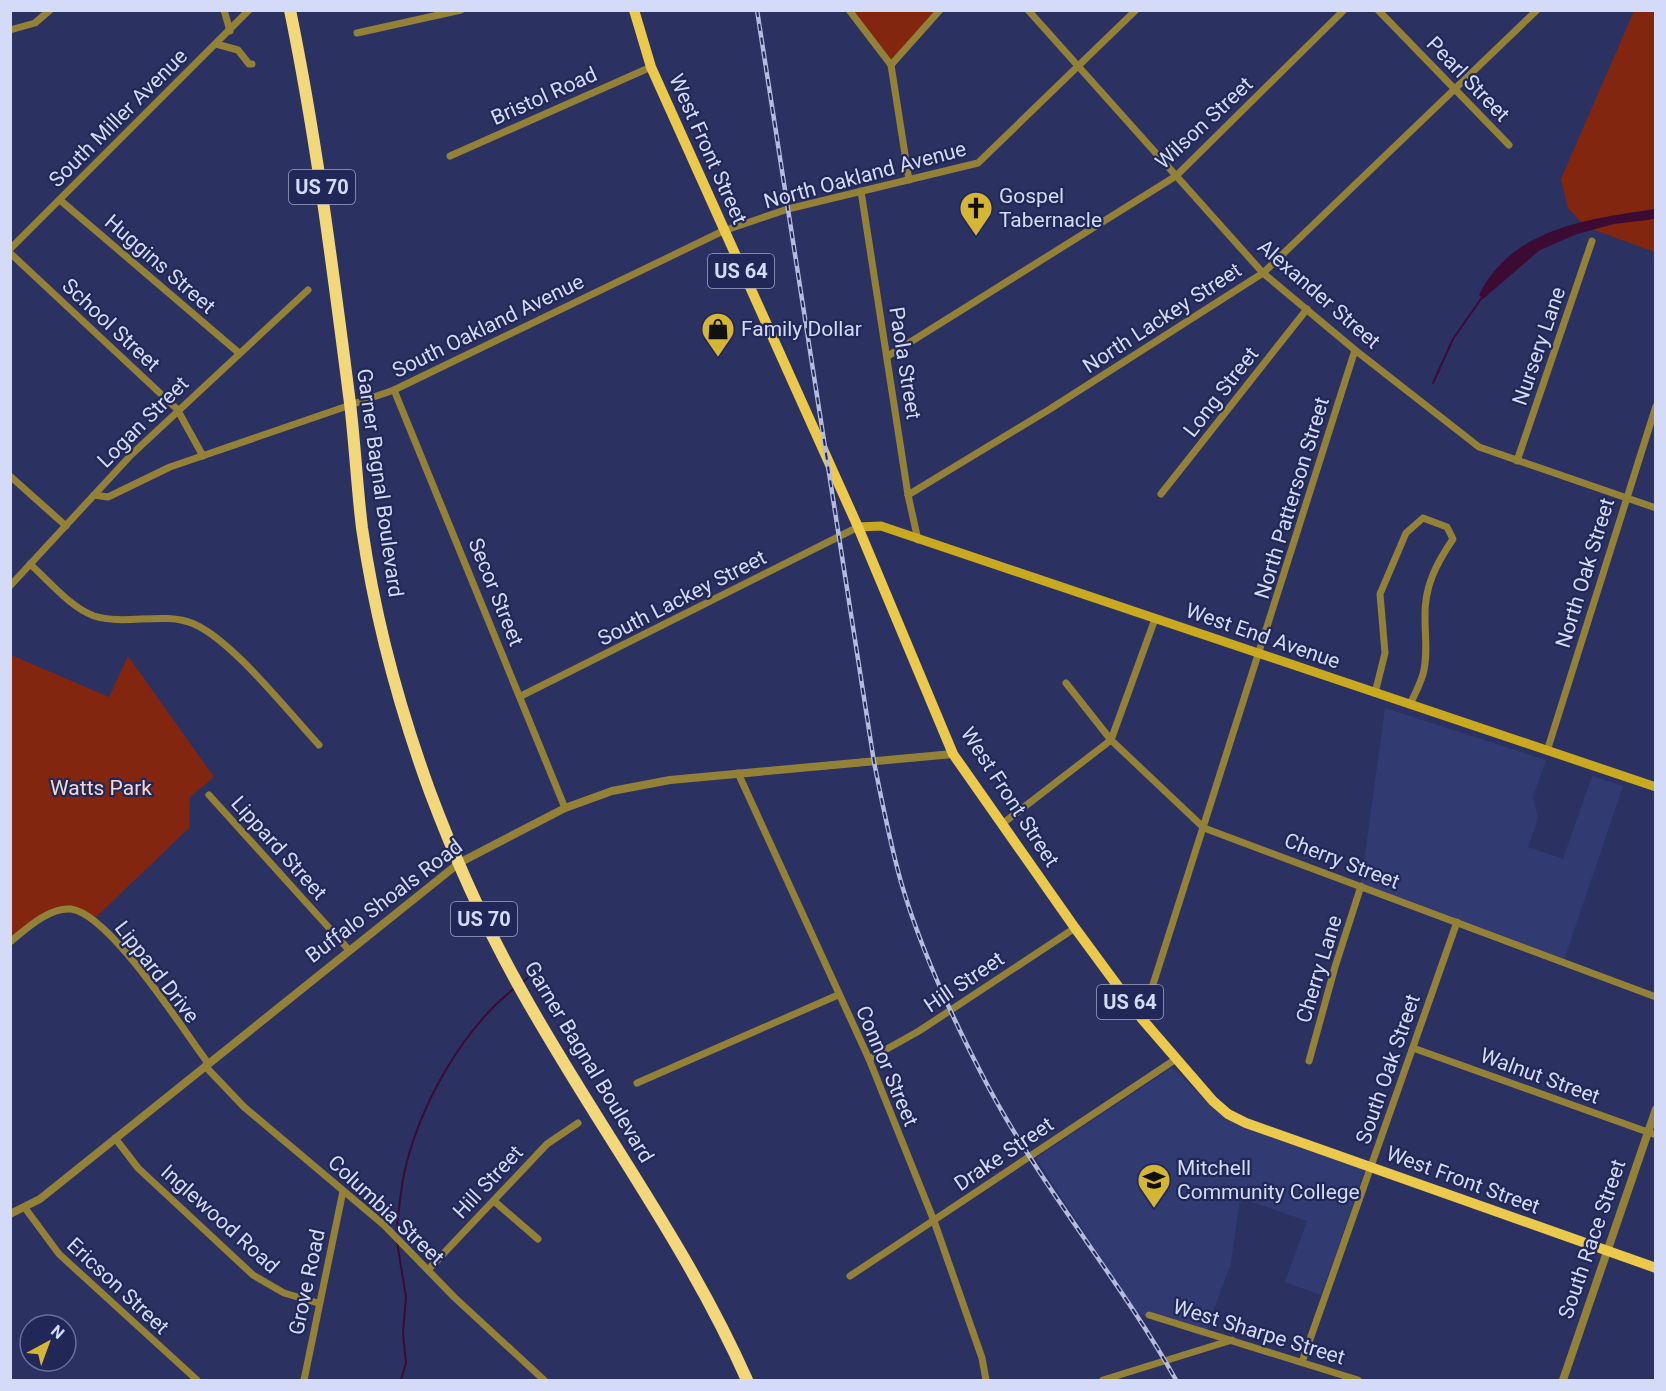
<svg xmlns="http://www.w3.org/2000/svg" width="1666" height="1391" font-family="Roboto,sans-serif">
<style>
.built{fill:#313a71}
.green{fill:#82260f}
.water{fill:#3b0b34}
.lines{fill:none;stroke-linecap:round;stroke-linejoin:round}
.stream{stroke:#3b0b34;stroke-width:2}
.minor{stroke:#948138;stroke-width:7}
.tertiary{stroke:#948138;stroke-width:8}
.secondary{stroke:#c9a920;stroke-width:9}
.primary{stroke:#eac94d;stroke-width:10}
.trunk{stroke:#f2d87a;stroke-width:12}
.rail-casing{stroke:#b4bbdd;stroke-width:4.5}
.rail{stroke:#212857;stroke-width:2;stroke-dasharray:7;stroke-linecap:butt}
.labels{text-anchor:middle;stroke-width:4.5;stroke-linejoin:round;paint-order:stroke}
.shield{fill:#212857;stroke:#9ea5c8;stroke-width:1.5}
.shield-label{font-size:20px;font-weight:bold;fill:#d4dbf9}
.street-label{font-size:21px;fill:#d4dbf9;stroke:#212857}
.poi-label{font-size:21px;fill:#d4dbf9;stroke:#212857;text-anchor:start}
.park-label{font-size:21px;fill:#f6d7cf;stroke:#212857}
</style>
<rect width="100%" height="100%" fill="#2b3262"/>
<g class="built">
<polygon points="1385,708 1546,760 1533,797 1538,818 1528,847 1563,859 1592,776 1623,786 1564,960 1361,884"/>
<polygon points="1173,1067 1201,1096 1235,1121 1252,1131 1365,1170 1321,1295 1285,1282 1307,1221 1240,1198 1231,1263 1204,1337 1137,1313 1036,1158"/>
</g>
<g class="green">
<polygon points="849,11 940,11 891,65"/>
<polygon points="1634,11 1655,11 1655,252 1586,227 1568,208 1561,179"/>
<path d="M11 655 109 697 128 656 214 777 190 797 189 828 93 920C59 900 39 923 11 942Z"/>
</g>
<path class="water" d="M1655 209V219L1614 224 1577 234 1540 250 1483 299 1479 295C1512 227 1590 219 1655 209Z"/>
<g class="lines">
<g class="stream">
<polyline points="1433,383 1453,339 1483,296"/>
<polyline points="523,982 532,974"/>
<path d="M396 1233C399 1214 400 1193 404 1174 419 1106 462 1029 516 987"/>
<polyline points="397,1242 406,1297 403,1333 406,1363 401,1380"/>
</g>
<g class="minor">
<polyline points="224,10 230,31"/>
<polyline points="849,10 891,65 909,180"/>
<polyline points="1028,10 1263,273 1355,350 1479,447 1656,508"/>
<polyline points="1378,10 1509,145"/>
<polyline points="10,30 35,23 50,10"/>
<polyline points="357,33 461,10"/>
<polyline points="216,44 238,50 249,64 252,64"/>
<polyline points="891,65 940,10"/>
<polyline points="450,156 651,67"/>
<polyline points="861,191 908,495 918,540"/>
<polyline points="60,200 239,353"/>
<polyline points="10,249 249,10"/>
<polyline points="10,253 177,409 203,456"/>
<polyline points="888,356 1176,176 1344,10"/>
<polyline points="394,390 565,808"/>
<polyline points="1517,461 1592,241"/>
<polyline points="10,476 66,526"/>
<polyline points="1161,494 1307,309"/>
<polyline points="94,495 108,497 170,467 394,390 723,231 788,209 978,163 1136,10"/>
<polyline points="908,495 1050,409 1263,273 1537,10"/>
<path d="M30 564C49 581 70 607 94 616 126 626 163 611 194 624 233 641 289 713 319 745"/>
<polyline points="10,586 131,455 308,290"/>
<polyline points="1066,683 1111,740 1204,828 1656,997"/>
<path d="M1375 693 1385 653 1380 594 1406 533 1423 518 1447 527 1453 539C1436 564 1424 587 1425 618 1425 636 1428 656 1423 674 1420 685 1414 695 1410 705"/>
<polyline points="521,696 858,527"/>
<polyline points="1547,751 1656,406"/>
<polyline points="738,773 869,1059 934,1221 982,1358 986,1380"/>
<polyline points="209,795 349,950"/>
<polyline points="1002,824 1111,740 1155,619"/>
<path d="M10 942C26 929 49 907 71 909 110 914 183 1030 208 1063"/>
<polyline points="1142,1019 1355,350"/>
<polyline points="1413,1048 1656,1135"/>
<polyline points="869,1059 919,1031 1075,928"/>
<polyline points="1309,1061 1335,967 1361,886"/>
<polyline points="205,1066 244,1107 384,1225 454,1297 544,1380"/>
<polyline points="637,1083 838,995"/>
<polyline points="115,1138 138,1168 253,1275 284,1293 318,1303"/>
<polyline points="494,1201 538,1239"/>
<polyline points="25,1208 59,1254 197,1380"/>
<polyline points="428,1270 547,1144 578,1123"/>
<polyline points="850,1276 1176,1059"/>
<polyline points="1149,1315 1358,1380"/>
<polyline points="1302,1362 1457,922"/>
<polyline points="304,1380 343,1191"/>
<polyline points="1103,1380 1232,1340"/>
</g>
<g class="tertiary">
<polyline points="10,1214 40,1199 459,863 565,808 612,791 670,780 953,754"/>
<polyline points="1563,1380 1656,1109"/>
</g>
<polyline class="secondary" points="858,527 881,526 1656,787"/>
<polyline class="primary" points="634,10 651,67 858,527 953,754 1075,928 1142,1019 1213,1101 1228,1114 1246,1123 1656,1268"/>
<path class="trunk" d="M290 10C317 141 333 272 350 403 355 445 357 487 362 528 375 618 399 707 430 792 454 856 482 919 515 979 589 1115 684 1238 747 1380"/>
<g class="rail-casing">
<path id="rail" d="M757 10 874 762C882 802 890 843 901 882 922 954 955 1024 990 1090 1045 1192 1120 1280 1176 1380"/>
</g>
<use href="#rail" class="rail"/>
</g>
<defs>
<g id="church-pin" transform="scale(1.725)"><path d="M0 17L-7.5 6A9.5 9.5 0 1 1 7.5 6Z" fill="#d5b534" stroke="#212857"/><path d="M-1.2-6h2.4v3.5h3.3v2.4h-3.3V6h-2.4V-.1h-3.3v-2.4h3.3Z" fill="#111"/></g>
<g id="shop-pin" transform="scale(1.725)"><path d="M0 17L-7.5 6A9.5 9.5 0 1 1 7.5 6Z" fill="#d5b534" stroke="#212857"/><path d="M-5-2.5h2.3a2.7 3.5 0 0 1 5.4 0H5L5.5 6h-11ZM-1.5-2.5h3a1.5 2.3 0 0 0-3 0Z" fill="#111"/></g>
<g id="university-pin" transform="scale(1.725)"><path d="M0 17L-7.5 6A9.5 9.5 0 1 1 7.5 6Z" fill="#d5b534" stroke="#212857"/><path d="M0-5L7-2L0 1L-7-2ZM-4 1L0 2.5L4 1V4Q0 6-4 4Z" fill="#111"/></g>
</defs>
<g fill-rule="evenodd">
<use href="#church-pin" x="976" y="208"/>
<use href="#shop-pin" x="718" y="329"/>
<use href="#university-pin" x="1154" y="1180"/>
</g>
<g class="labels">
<g class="shield">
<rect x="289" y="170" width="66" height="34" rx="4.5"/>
<rect x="708" y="254" width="66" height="34" rx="4.5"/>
<rect x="451" y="902" width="66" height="34" rx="4.5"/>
<rect x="1097" y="985" width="66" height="34" rx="4.5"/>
</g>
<g class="shield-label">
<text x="322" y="194">US 70</text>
<text x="741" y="278">US 64</text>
<text x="484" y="926">US 70</text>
<text x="1130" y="1009">US 64</text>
</g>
<g class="street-label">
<text transform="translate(1468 79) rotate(46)" y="7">Pearl Street</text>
<text transform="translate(544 96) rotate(-24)" y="7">Bristol Road</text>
<text transform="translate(118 118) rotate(-45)" y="7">South Miller Avenue</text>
<text transform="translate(1204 123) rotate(-43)" y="7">Wilson Street</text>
<text transform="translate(708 149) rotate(66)" y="7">West Front Street</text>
<text transform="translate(865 175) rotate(-15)" y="7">North Oakland Avenue</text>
<text transform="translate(160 264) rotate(41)" y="7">Huggins Street</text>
<text transform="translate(1319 294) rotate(41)" y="7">Alexander Street</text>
<text transform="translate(1162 318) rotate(-33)" y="7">North Lackey Street</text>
<text transform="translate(111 325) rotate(43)" y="7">School Street</text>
<text transform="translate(488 326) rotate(-26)" y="7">South Oakland Avenue</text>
<text transform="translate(1539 346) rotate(-71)" y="7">Nursery Lane</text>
<text transform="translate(905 363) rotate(81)" y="7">Paola Street</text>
<text transform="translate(1221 392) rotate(-52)" y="7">Long Street</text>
<text transform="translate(143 422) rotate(-45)" y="7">Logan Street</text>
<text transform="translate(380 483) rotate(82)" y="7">Garner Bagnal Boulevard</text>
<text transform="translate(1292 498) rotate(-73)" y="7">North Patterson Street</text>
<text transform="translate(1585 573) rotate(-73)" y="7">North Oak Street</text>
<text transform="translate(496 592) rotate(68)" y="7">Secor Street</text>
<text transform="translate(682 598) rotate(-27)" y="7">South Lackey Street</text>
<text transform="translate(1263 636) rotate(19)" y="7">West End Avenue</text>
<text transform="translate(1010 797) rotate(57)" y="7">West Front Street</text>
<text transform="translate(279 848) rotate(48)" y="7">Lippard Street</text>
<text transform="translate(1342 861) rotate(21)" y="7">Cherry Street</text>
<text transform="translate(384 901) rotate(-37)" y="7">Buffalo Shoals Road</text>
<text transform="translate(1319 969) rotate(-73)" y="7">Cherry Lane</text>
<text transform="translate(157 972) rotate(52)" y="7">Lippard Drive</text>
<text transform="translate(964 982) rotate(-34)" y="7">Hill Street</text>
<text transform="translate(589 1062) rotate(59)" y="7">Garner Bagnal Boulevard</text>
<text transform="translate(887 1066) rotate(67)" y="7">Connor Street</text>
<text transform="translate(1388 1069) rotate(-71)" y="7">South Oak Street</text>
<text transform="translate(1540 1076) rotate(20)" y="7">Walnut Street</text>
<text transform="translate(1004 1154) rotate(-34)" y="7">Drake Street</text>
<text transform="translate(1463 1180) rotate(20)" y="7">West Front Street</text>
<text transform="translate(488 1182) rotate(-47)" y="7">Hill Street</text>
<text transform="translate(386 1210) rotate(43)" y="7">Columbia Street</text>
<text transform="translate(220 1219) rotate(42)" y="7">Inglewood Road</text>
<text transform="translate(1592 1239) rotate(-71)" y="7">South Race Street</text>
<text transform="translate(307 1282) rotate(-78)" y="7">Grove Road</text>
<text transform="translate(118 1286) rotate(43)" y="7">Ericson Street</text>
<text transform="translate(1259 1332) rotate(17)" y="7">West Sharpe Street</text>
</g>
<g class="poi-label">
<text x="999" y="203">Gospel<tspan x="999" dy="24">Tabernacle</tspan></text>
<text x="741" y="336">Family Dollar</text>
<text x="1177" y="1175">Mitchell<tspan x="1177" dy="24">Community College</tspan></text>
</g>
<g class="park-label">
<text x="101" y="795">Watts Park</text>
</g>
</g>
<rect width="1666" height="1391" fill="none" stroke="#d4dbf9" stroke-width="24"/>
<g transform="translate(48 1343) rotate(41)"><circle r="28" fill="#212857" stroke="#697098" stroke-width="1.5"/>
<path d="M0-4.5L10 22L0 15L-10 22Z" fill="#d5b534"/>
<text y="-9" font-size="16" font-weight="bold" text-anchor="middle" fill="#d4dbf9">N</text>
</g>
</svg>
